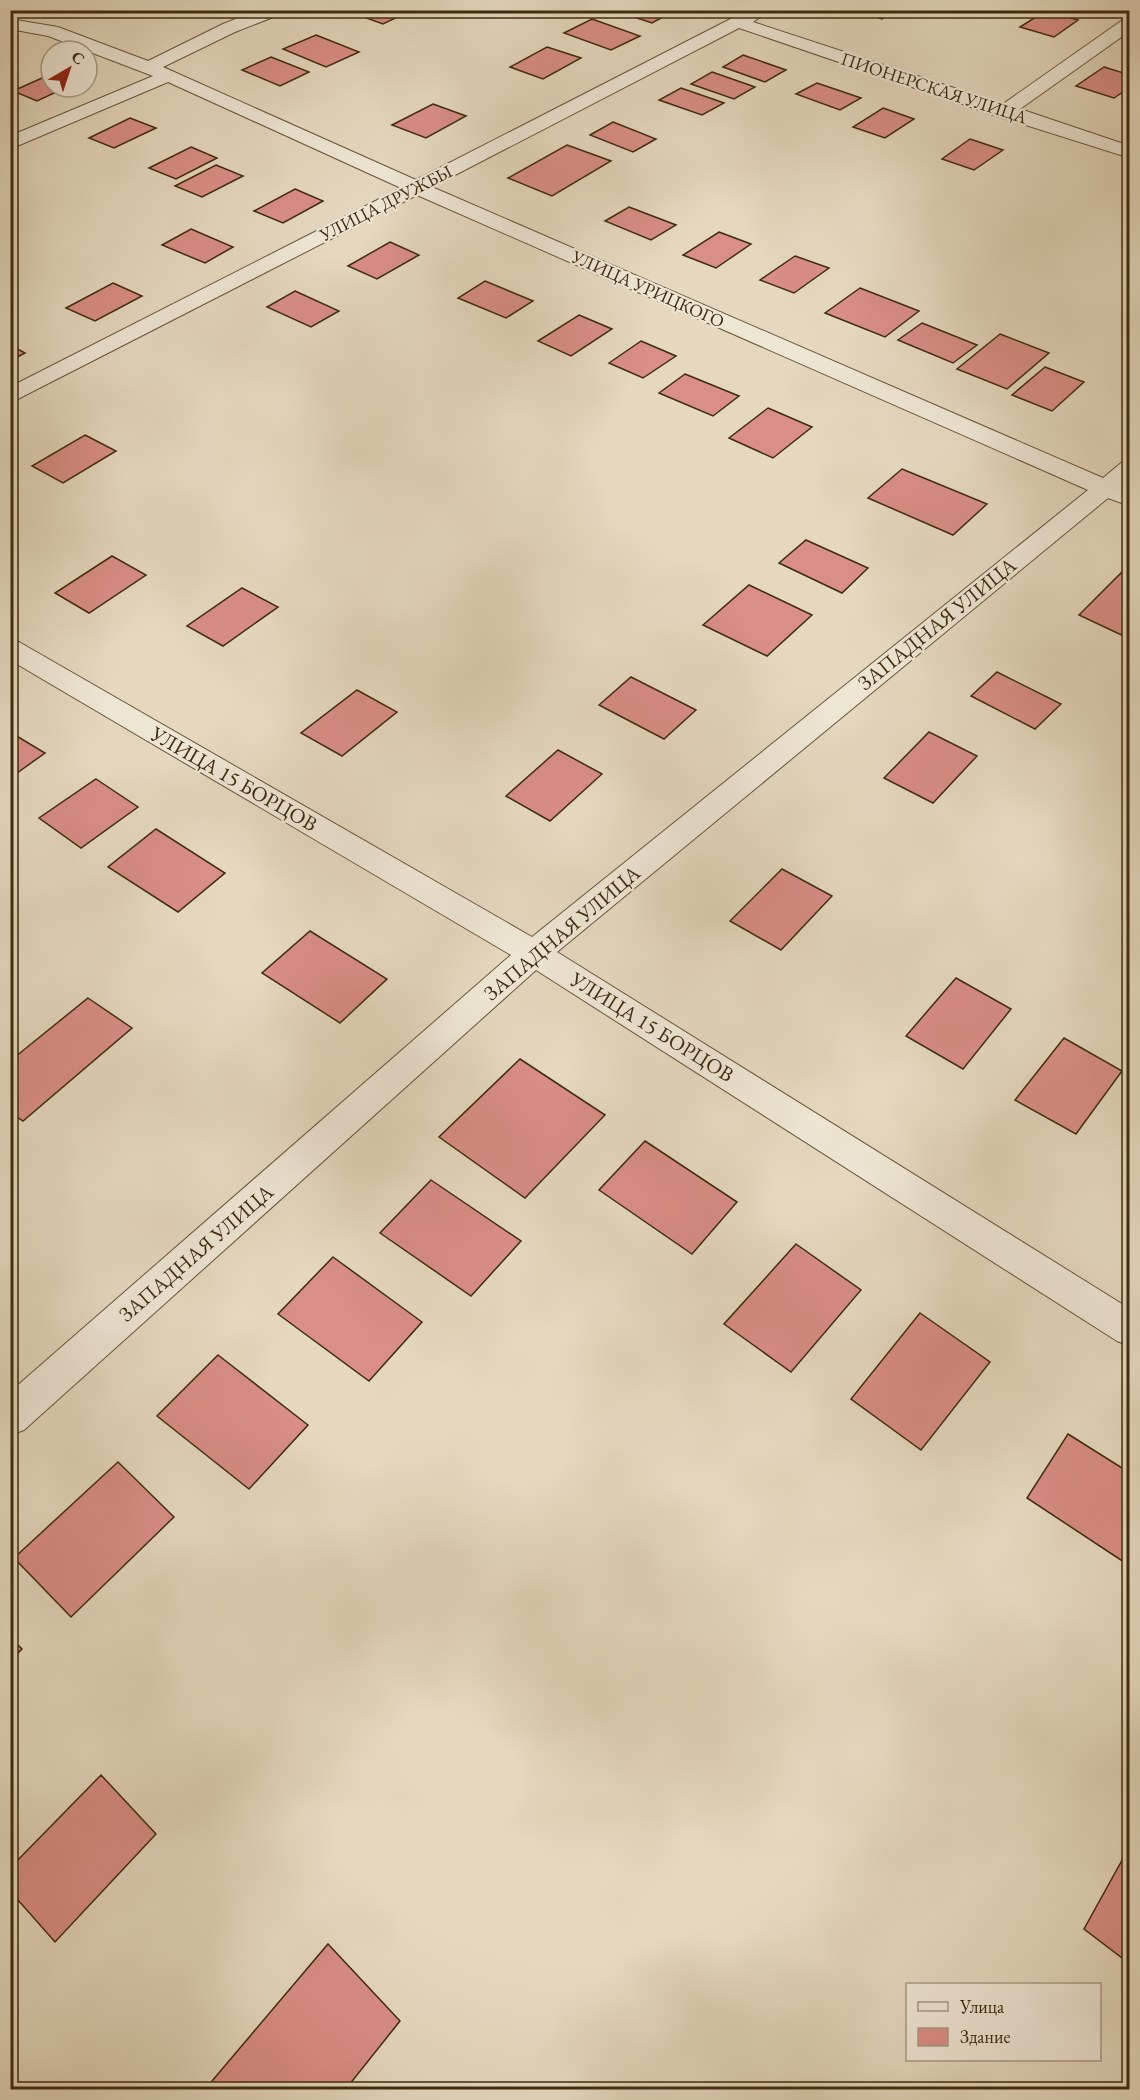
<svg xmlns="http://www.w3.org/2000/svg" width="1140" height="2100" font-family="'EB Garamond',serif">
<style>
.building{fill:#d98e87;stroke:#3f2b0e;stroke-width:1.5}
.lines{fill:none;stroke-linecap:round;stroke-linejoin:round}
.minor-casing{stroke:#68563a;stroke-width:2}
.minor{fill:#eee6d5;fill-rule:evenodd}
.labels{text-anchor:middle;stroke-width:4.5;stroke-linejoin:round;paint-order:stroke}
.far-street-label{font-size:18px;fill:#3f2b0e;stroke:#eee6d5}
.street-label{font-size:21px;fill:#3f2b0e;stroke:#eee6d5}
</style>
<rect width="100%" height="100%" fill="#e5d8bf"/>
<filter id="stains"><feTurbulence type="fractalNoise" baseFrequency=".00333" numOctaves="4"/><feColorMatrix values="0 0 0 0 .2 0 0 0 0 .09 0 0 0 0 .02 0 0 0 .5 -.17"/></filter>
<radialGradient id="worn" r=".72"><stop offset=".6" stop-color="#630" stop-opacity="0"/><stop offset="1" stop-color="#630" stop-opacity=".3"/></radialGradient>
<g class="building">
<polygon points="363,10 412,10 383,24 355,14"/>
<polygon points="628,10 676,10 652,23 622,13"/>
<polygon points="854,10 896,10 882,19"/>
<polygon points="1045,11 1078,20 1054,37 1020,27"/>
<polygon points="592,19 640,36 611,50 564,33"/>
<polygon points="316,35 359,52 326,67 283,49"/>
<polygon points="547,47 581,58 543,79 510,67"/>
<polygon points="743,55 786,70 765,82 723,67"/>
<polygon points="271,57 309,72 280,86 242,70"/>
<polygon points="1104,67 1130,75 1130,87 1114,98 1076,86"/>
<polygon points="712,72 755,87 734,99 691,84"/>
<polygon points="51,74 51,87 67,87 37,101 13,91"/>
<polygon points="817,83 861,98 840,110 796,94"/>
<polygon points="681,88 724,103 702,115 659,100"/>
<polygon points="433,104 466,116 426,138 392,125"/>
<polygon points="883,108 914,119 885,138 853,127"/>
<polygon points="130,118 156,128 114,148 89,138"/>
<polygon points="613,122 656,139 633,152 590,135"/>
<polygon points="970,139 1003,150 974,170 942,159"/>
<polygon points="567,145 611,161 552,196 508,178"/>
<polygon points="191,147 217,158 176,179 149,168"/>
<polygon points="216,165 243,176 202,197 175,186"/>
<polygon points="295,189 323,201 283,223 254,211"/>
<polygon points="629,207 676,225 651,240 605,221"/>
<polygon points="191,229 233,247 205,263 162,245"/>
<polygon points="719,232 751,244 716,268 683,255"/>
<polygon points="390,242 419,255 377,279 348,266"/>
<polygon points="795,256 829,268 794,293 760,280"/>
<polygon points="485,281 533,301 506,318 458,298"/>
<polygon points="113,283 142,296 95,321 66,308"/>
<polygon points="860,288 919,311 885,337 825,313"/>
<polygon points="295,291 339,311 311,327 267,307"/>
<polygon points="579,315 612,329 571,356 538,341"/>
<polygon points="922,323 977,345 953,363 898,340"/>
<polygon points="1000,334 1049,353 1007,389 957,369"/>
<polygon points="641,341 676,356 643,378 609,363"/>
<polygon points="10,345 25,353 10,361"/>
<polygon points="1045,367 1084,382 1052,411 1012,395"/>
<polygon points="685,374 739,396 713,416 659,393"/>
<polygon points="768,408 812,427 773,458 729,438"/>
<polygon points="85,435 116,451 63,483 32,466"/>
<polygon points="902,469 987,504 953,535 868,498"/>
<polygon points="806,540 868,568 842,593 779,563"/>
<polygon points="112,556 146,575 89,613 55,593"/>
<polygon points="1123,571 1130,574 1130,639 1079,615"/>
<polygon points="749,585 812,615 767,656 703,625"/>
<polygon points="242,588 278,607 223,646 187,626"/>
<polygon points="997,672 1061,704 1035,729 971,696"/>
<polygon points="631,677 696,710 664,739 599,705"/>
<polygon points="357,690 397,712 342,756 301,733"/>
<polygon points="10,732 45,753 10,778"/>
<polygon points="929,732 977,756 933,803 884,778"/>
<polygon points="558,750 602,774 550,821 506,796"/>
<polygon points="96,779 138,807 81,848 39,818"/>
<polygon points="156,829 225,873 178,912 108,867"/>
<polygon points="782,869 832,896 781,950 730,921"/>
<polygon points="310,931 387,979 340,1023 262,973"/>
<polygon points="956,978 1011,1009 963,1069 906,1036"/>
<polygon points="88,998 132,1028 23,1121 10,1112 10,1061"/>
<polygon points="1064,1038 1122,1071 1076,1134 1015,1100"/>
<polygon points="520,1059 605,1115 525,1198 439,1137"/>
<polygon points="645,1141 737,1202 692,1254 599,1190"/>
<polygon points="431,1180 521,1241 471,1296 380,1233"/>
<polygon points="796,1244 861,1290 791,1372 724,1324"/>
<polygon points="333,1257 422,1322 369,1381 278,1314"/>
<polygon points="920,1313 990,1362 921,1450 851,1399"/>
<polygon points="218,1355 308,1425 249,1489 157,1416"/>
<polygon points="1068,1434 1130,1473 1130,1566 1027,1498"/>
<polygon points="118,1462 174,1517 71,1617 14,1558"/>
<polygon points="10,1637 22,1649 10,1661"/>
<polygon points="101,1775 156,1834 55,1942 10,1891 10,1868"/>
<polygon points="1130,1846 1130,1964 1084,1929"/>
<polygon points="328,1944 400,2021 345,2090 220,2090 212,2081"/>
</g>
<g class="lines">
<g class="minor-casing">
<polygon id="minor" points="258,10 283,10 281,14 235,32 163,67 416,180 748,10 770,10 753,22 1003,104 1124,19 1130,18 1130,31 1020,109 1130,146 1130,158 997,116 739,28 432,187 1103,478 1121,463 1130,461 1130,481 1122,487 1130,490 1130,506 1108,498 557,952 1130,1309 1130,1346 1117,1341 536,970 24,1430 10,1435 10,1392 511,955 10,660 10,639 19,642 532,937 1088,490 417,195 10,403 10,387 401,188 168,82 10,149 10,136 153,76 48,36 10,29 10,19 58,27 148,61 223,24"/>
</g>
<use href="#minor" class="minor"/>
</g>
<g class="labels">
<g class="far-street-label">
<text transform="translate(934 88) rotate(18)" y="6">ПИОНЕРСКАЯ УЛИЦА</text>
<text transform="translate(386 203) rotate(-27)" y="6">УЛИЦА ДРУЖБЫ</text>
<text transform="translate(648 289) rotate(24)" y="6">УЛИЦА УРИЦКОГО</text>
</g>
<g class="street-label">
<text transform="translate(937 624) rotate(-39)" y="7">ЗАПАДНАЯ УЛИЦА</text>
<text transform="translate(234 779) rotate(30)" y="7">УЛИЦА 15 БОРЦОВ</text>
<text transform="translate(562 933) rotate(-40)" y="7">ЗАПАДНАЯ УЛИЦА</text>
<text transform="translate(652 1027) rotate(32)" y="7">УЛИЦА 15 БОРЦОВ</text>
<text transform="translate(196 1253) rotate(-41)" y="7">ЗАПАДНАЯ УЛИЦА</text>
</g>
</g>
<rect width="1140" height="2100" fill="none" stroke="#e5d8bf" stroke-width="36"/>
<rect x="12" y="12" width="1116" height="2076" fill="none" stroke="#3f2b0e" stroke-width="3"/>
<rect x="18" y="18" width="1104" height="2064" fill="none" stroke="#3f2b0e" stroke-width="1.5"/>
<rect x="906" y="1983" width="195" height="78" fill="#eee6d5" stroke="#a89b85" stroke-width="1.5"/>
<rect x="918" y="2002" width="30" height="9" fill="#eee6d5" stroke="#a89b85" stroke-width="1.5"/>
<text x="960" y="2013" font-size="18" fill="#3f2b0e">Улица</text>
<rect x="918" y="2028" width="30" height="18" fill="#d98e87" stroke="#a89b85" stroke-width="1.5"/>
<text x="960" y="2043" font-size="18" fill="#3f2b0e">Здание</text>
<g transform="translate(69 69) rotate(39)"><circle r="28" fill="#eee6d5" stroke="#a89b85" stroke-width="1.5"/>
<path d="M0-4.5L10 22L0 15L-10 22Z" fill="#8f2418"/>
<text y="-9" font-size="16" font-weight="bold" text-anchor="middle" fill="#3f2b0e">С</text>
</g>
<rect width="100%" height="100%" filter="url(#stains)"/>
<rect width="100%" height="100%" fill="url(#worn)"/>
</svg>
